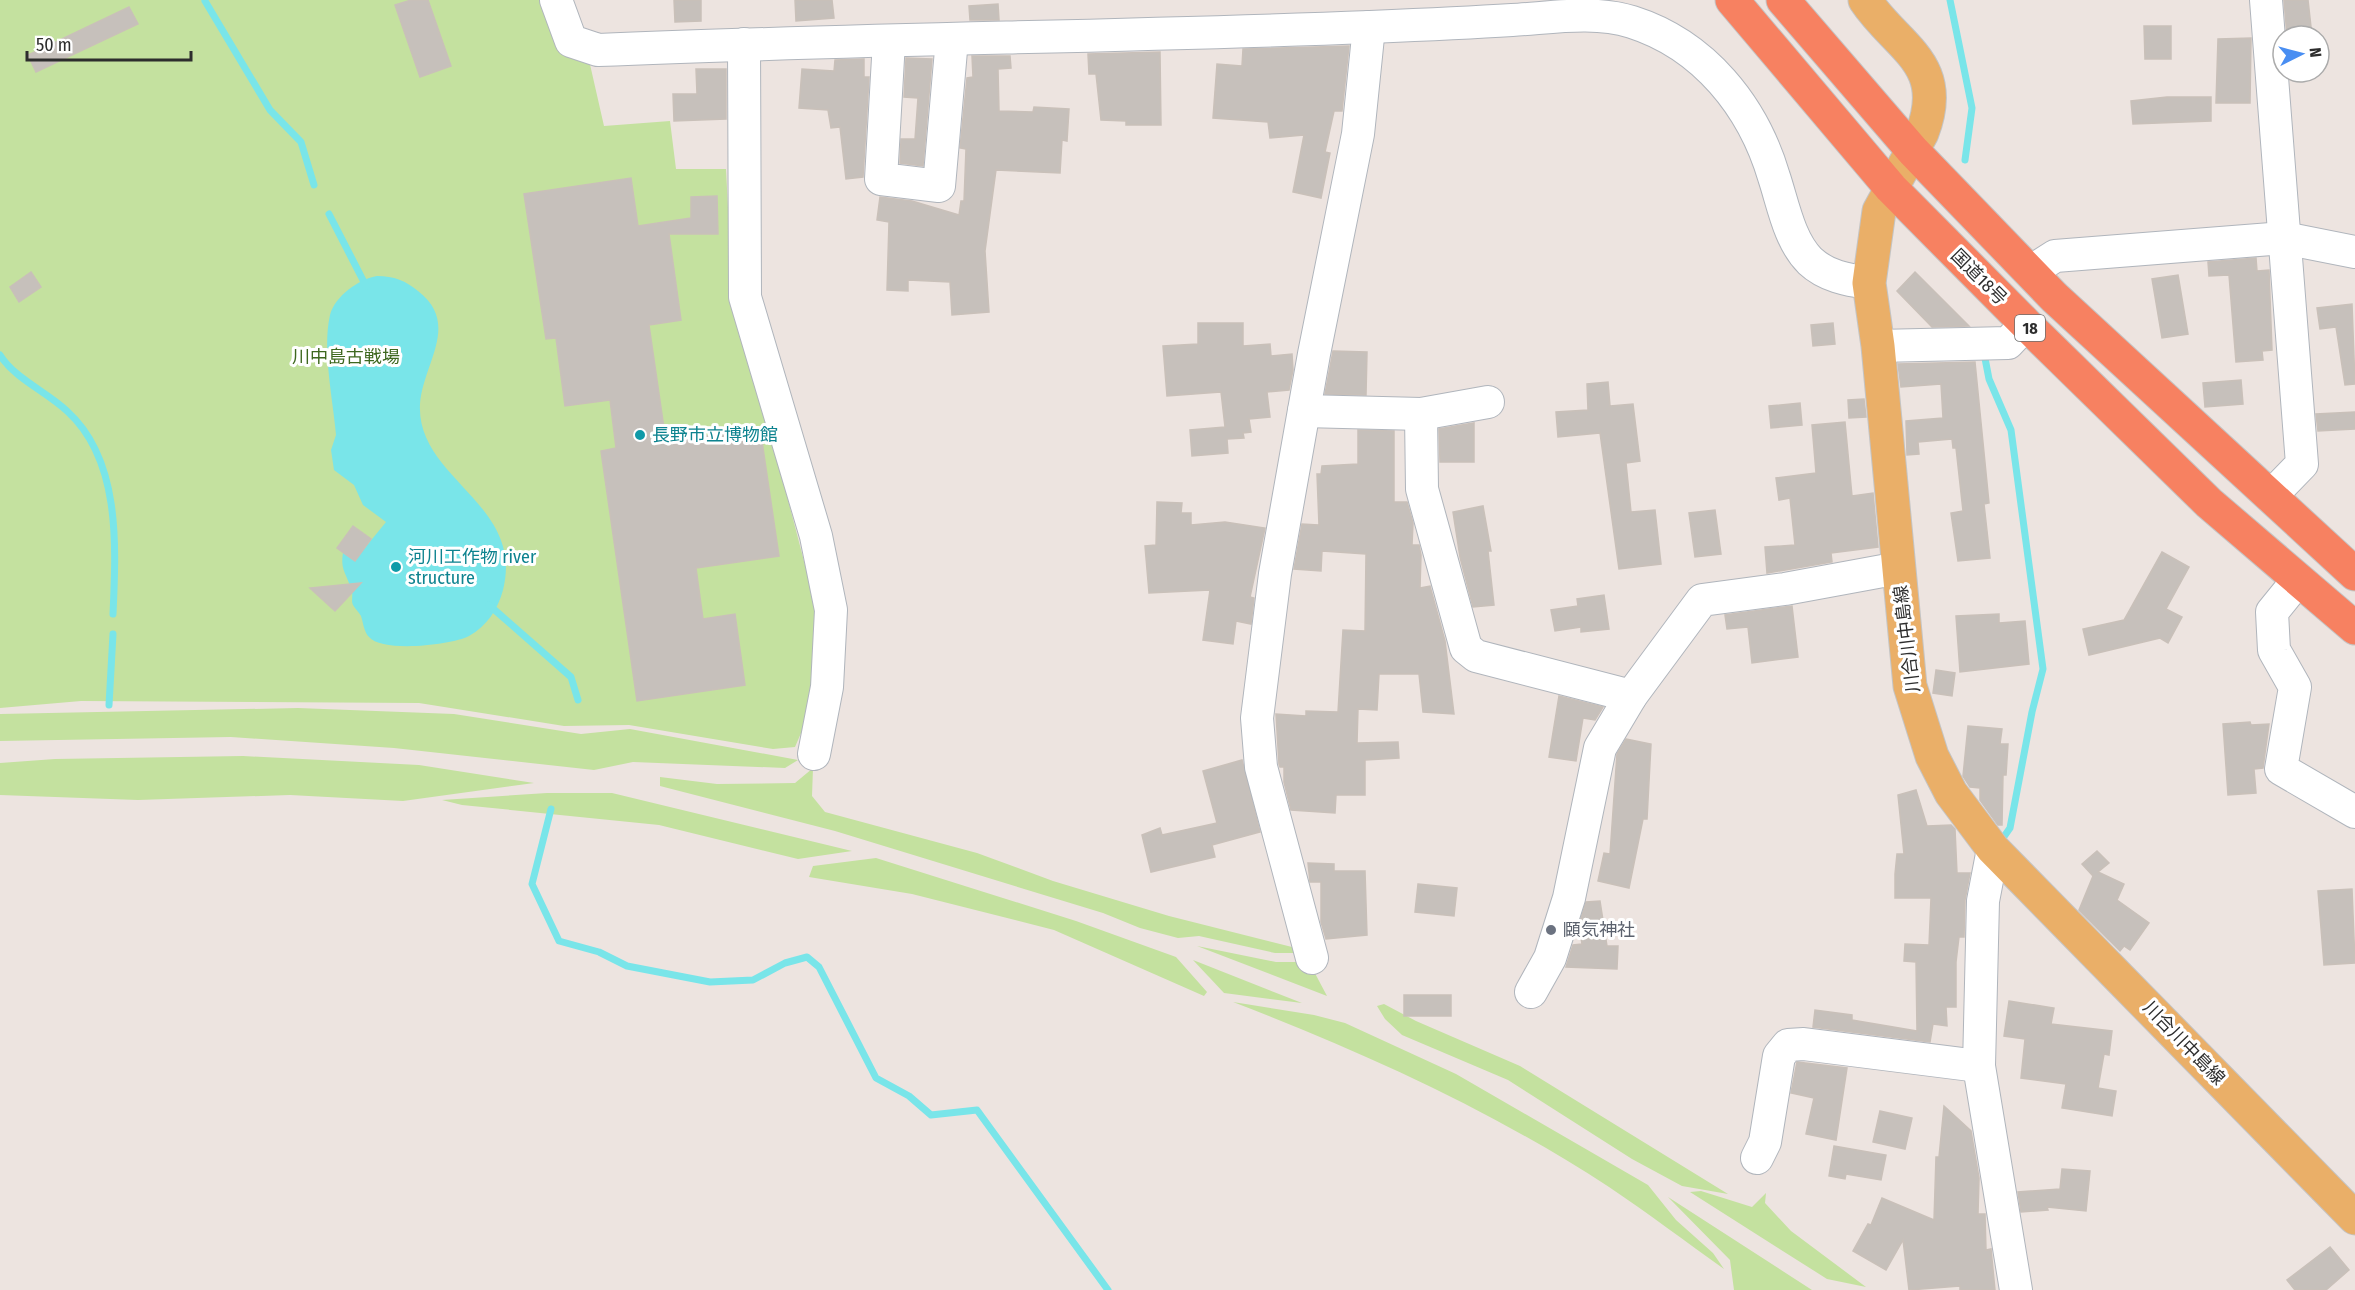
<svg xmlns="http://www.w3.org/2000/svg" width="2355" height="1290" font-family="'Fira Sans Condensed','Noto Sans JP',sans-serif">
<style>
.green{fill:#c4e19f}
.water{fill:#79e5e9}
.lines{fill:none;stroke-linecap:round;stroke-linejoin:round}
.stream{stroke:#79e5e9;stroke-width:7}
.building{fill:#c6c0bb;stroke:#c9c0b9;stroke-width:1.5}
.minor-casing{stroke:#b0b5bc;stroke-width:34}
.major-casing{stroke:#c4c4c4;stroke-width:35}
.highway-casing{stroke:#c4c4c4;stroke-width:35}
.minor{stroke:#fff;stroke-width:32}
.major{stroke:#eaaf68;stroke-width:33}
.highway{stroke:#f78161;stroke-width:33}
.culture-dot{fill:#0f9aa8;stroke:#fff;stroke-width:2}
.worship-dot{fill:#6b7280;stroke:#fff;stroke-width:2}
.labels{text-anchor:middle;stroke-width:6;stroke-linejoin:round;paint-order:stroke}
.shield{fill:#fff;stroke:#6c6c6c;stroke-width:1.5}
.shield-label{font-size:16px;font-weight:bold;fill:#2d2d2d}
.street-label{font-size:18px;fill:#2d2d2d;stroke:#fff}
.park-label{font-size:18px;fill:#3e681f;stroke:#fff}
.culture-label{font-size:18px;fill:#0d838f;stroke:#fff;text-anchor:start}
.worship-label{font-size:18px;fill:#5b616d;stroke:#fff;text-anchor:start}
</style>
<rect width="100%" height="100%" fill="#ede4e0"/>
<g class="green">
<polygon points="0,0 542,0 553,39 589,60 604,126 670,121 676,169 726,169 732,285 817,611 814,703 795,747 773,749 629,725 564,726 419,703 81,701 0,708"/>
<polygon points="298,708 454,714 581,734 630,729 798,760 785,768 633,762 594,770 394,748 231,737 0,741 0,714"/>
<polygon points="243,756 419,765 534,783 403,801 290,795 138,800 0,795 0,763 55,759"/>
<polygon points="813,768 812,796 825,812 977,853 1053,881 1169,916 1296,948 1298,953 1275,953 1199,936 1178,938 1140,928 1103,913 835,831 660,786 660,777 717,784 795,783"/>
<polygon points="547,793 612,793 852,851 798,859 659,825 462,805 442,800"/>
<polygon points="876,858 1076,921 1176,957 1207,992 1204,996 1054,930 912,894 809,877 813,866"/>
<polygon points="1197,946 1276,962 1309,962 1327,996"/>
<polygon points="1193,960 1302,1003 1224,993"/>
<path d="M1233 1002 1314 1015 1345 1023 1456 1074 1648 1185 1676 1220 1713 1253 1724 1269C1686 1242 1648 1213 1609 1187 1493 1111 1363 1052 1233 1002Z"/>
<polygon points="1384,1004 1416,1021 1520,1066 1728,1194 1682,1186 1632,1159 1508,1080 1402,1035 1385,1019 1377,1006"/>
<polygon points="1701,1191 1752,1207 1766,1193 1765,1203 1791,1231 1866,1287 1827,1279 1690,1192"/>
<polygon points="1668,1197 1812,1290 1734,1290 1730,1260"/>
</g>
<path class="water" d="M377 276C394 276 406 281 418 291 461 324 423 363 420 404 416 479 525 503 503 590 498 609 487 626 469 636 452 645 382 653 369 637 364 632 363 622 361 616 359 612 355 609 353 605 351 601 353 596 352 592 346 570 338 570 345 544L357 555 360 554 386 522 363 505 354 485 334 470 331 450 336 435C333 400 322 350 330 315 335 296 359 279 377 276Z"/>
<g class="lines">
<g class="stream">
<polyline points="1950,0 1972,108 1965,160"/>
<polyline points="205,1 270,110 301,142 314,185"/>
<polyline points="329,214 366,286"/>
<polyline points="1984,353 1989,379 2011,430 2043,669 2032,712 2010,828 2003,838"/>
<path d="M0 355C14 378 47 392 67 411 121 460 116 546 113 614"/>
<polyline points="489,605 571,677 578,700"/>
<polyline points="109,705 113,634"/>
<polyline points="551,809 532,884 559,941 599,952 627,966 710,982 753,980 785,963 807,957 819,967 876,1078 909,1096 931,1115 977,1110 1108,1290"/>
</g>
</g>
<g class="building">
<polygon points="411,0 428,0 451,66 420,77 395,5"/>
<polygon points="674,0 701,0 701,21 675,22"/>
<polygon points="795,0 832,0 834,18 796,21"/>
<polygon points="2284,0 2308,0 2312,36 2287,36"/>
<polygon points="998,4 999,20 970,20 969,6"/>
<polygon points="129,7 138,24 36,72 28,55"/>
<polygon points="2144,26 2171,26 2171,59 2145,59"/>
<polygon points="2251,38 2250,103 2216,103 2218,39"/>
<polygon points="1349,46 1342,111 1334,111 1325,152 1330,153 1321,198 1293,192 1304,135 1270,138 1268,122 1213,118 1217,64 1242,66 1243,49"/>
<polygon points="1160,52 1161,125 1126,125 1126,121 1101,120 1096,74 1089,74 1088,54"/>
<polygon points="972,56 1010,56 1011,68 998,69 999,111 1033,112 1034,107 1069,109 1067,141 1062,140 1060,173 996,170 985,251 989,312 952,315 950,282 908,280 908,291 887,290 889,222 877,220 880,197 912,201 959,215 961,201 964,201 966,149 960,148 967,78 973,77"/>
<polygon points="906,58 932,59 923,166 900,163 901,139 915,139 918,98 904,97"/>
<polygon points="864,59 864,77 869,77 863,177 846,179 840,127 831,128 828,110 799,108 802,69 834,71 835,60"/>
<polygon points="696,69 726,69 726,119 674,121 673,94 697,94"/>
<polygon points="2167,97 2211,97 2211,121 2133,124 2131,101"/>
<polygon points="631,178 638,226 691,218 691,197 717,196 718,234 669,234 681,320 649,325 666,442 760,428 779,556 696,568 703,619 735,614 745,685 637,701 601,451 616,448 610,400 565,406 556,338 546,339 524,194"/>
<polygon points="2256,258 2257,271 2269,270 2272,350 2262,351 2263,360 2236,362 2229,275 2209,276 2208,262"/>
<polygon points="31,272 41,287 19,302 10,287"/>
<polygon points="1915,272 1969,326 1932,327 1897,291"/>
<polygon points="2178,275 2188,334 2162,338 2152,279"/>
<polygon points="2352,304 2355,384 2345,385 2336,327 2320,329 2317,308"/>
<polygon points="1198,323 1243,323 1243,346 1270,344 1271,356 1292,354 1293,370 1289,390 1267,392 1270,417 1249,419 1251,432 1243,433 1244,438 1227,439 1228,453 1192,456 1190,430 1225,427 1221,392 1167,396 1163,346 1198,344"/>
<polygon points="1833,323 1835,344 1813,346 1811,325"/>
<polygon points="1333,351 1367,352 1366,395 1325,394"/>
<polygon points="1975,362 1989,503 1984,504 1990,558 1958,561 1951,513 1963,511 1956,448 1953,448 1952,439 1918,442 1919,454 1907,455 1906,421 1943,418 1941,384 1901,387 1898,364"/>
<polygon points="2241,380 2243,404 2205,407 2203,383"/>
<polygon points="1608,382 1610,406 1633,404 1640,461 1626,463 1631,512 1655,510 1661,564 1619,569 1600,433 1558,437 1556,412 1588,410 1587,384"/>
<polygon points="1864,399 1866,417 1849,418 1848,400"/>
<polygon points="1800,403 1802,425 1771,428 1769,406"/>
<polygon points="2355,412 2355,429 2318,431 2316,414"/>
<polygon points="1845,422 1852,496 1873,493 1878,547 1831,553 1832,562 1767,573 1765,547 1795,545 1790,498 1779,500 1776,478 1816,473 1812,425"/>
<polygon points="1474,423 1474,462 1440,462 1439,429"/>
<polygon points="1358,430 1394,431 1394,502 1407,502 1413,523 1412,545 1419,545 1421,555 1420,588 1430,586 1445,641 1454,714 1423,712 1419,674 1379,674 1377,710 1358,709 1357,743 1398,742 1399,758 1365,760 1365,795 1336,795 1335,813 1291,810 1284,782 1284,767 1280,767 1279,764 1276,714 1306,716 1306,711 1338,712 1343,630 1365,631 1366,554 1322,551 1321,571 1294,569 1302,524 1319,525 1317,474 1321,474 1322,466 1358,464"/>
<polygon points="1157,502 1182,503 1181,513 1191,513 1191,525 1225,522 1265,528 1250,597 1254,598 1251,624 1236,621 1233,644 1203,640 1210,590 1149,593 1145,546 1156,545"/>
<polygon points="1483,506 1491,551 1488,551 1494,605 1473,607 1460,557 1453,512"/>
<polygon points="1715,510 1721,554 1695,557 1689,513"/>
<polygon points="353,526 371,539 355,561 337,548"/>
<polygon points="2162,552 2189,567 2166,609 2182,617 2168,643 2160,638 2089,655 2083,629 2124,620"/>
<polygon points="361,583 335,611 310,588"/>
<polygon points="1604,595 1609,629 1581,632 1581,627 1555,631 1551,610 1578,606 1577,599"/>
<polygon points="1792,606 1798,657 1752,663 1748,627 1727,629 1725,615"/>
<polygon points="1999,614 1999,623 2025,621 2029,664 1960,672 1956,616"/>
<polygon points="1936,670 1955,673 1952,696 1933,693"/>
<polygon points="1559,696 1603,707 1595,720 1583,718 1576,761 1549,757"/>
<polygon points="2250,722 2251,725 2269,724 2263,768 2254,769 2256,793 2228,795 2223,724"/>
<polygon points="1968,726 2002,729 2000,744 2008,744 2006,775 2003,775 2002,825 1998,825 1980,800 1980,788 1970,787 1963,776"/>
<polygon points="1626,739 1651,744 1647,819 1643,819 1629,888 1598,881 1604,853 1610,854 1617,754"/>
<polygon points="1242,760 1260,832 1212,845 1215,857 1151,872 1142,835 1160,828 1162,835 1217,823 1203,771"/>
<polygon points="1916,790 1927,826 1951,825 1955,829 1957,873 1970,873 1965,900 1964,937 1959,937 1956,962 1956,1007 1946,1007 1947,1026 1933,1024 1930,1042 1813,1027 1815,1010 1852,1015 1852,1020 1917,1031 1916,962 1904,961 1905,944 1929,945 1931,898 1895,898 1895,874 1897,854 1904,854 1898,795"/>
<polygon points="2097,851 2109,863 2098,872 2124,884 2117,900 2149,923 2130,950 2124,946 2120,951 2079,910 2093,876 2082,864"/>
<polygon points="1308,863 1334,864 1334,871 1365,871 1367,935 1326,939 1321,922 1321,882 1310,882"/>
<polygon points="1418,884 1457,888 1454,916 1415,912"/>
<polygon points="2352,889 2355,963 2324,965 2318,891"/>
<polygon points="1600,901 1607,946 1618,946 1617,969 1566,967 1573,945 1582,944 1579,925 1586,902"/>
<rect x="1404" y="995" width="47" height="21"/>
<polygon points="2009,1001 2054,1008 2051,1024 2112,1031 2109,1055 2104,1054 2098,1088 2116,1091 2112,1116 2062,1108 2066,1084 2021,1078 2025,1039 2004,1036"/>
<polygon points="1797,1062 1847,1068 1836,1140 1806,1134 1814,1098 1791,1093"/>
<polygon points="1944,1106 1971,1131 1979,1178 1978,1214 1985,1214 1986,1250 1991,1249 1995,1290 1960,1290 1960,1286 1909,1290 1903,1240 1886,1270 1853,1251 1868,1224 1871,1225 1882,1198 1934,1220 1936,1157 1939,1157"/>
<polygon points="1880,1111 1912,1118 1905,1149 1873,1142"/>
<polygon points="1834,1146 1886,1155 1881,1180 1846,1174 1845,1179 1829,1176"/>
<polygon points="2062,1169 2090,1171 2086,1211 2047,1207 2048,1210 2021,1212 2018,1192 2060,1189"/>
<polygon points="2330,1247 2349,1270 2326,1290 2295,1290 2287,1280"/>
</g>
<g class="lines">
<g class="minor-casing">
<g id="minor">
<path d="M556 0 571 41 598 50C856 39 1113 37 1370 27 1418 25 1465 23 1512 20 1550 18 1594 10 1632 22 1704 45 1753 106 1774 177 1783 204 1789 240 1810 261 1826 276 1847 280 1869 283"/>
<polyline points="2266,0 2302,464 2271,496"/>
<polyline points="889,41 881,179 939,186 952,39"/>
<polyline points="744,44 745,297 816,536 831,610 827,687 814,754"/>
<polyline points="2030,272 2055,256 2284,238 2355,252"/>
<polyline points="1878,346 2008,343 2026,324"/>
<polyline points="1304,411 1421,414 1488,402"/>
<polyline points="1421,414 1422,489 1466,648 1476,656 1631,696"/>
<polyline points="2298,580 2272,612 2274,650 2295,687 2281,769 2355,812"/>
<polyline points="1993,849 1983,901 1979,1066 2016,1290"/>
<polyline points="1312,958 1261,767 1257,718 1275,574 1314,354 1358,134 1369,27"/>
<polyline points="1531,992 1550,958 1569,898 1600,748 1631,696 1702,600 1785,589 1899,568"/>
<polyline points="1757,1158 1765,1142 1779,1056 1788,1045 1804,1044 1979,1066"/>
</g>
</g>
<g class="major-casing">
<path id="major" d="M1865 0C1897 48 1949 63 1922 133L1879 211 1869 283 1878 346 1910 686 1932 756 1951 793 1993 849 2355 1218"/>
</g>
<g class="highway-casing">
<g id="highway">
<polyline points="1732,0 1891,188 2026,324 2209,503 2355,628"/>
<polyline points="1783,0 1913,151 2054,297 2355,574"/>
</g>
</g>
<use href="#minor" class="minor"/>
<use href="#major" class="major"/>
<use href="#highway" class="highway"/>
</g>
<g class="culture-dot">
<circle cx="640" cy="435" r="6"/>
<circle cx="396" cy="567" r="6"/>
</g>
<circle class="worship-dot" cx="1551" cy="930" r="6"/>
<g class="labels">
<rect class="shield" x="2015" y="315" width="30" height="26" rx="4.5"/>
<g class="shield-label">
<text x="2030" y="334">18</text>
</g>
<g class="street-label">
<text transform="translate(1979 277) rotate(45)" y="6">国道18号</text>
<text transform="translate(1907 639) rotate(-97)" y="6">川合川中島線</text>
<text transform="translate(2184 1043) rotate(46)" y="6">川合川中島線</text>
</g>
<g class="park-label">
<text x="346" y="363">川中島古戦場</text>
</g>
<g class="culture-label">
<text x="652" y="441">長野市立博物館</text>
<text x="408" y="563">河川工作物 river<tspan x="408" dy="21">structure</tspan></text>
</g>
<g class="worship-label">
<text x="1563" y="936">頥気神社</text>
</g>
</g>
<g transform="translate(2301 54) rotate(84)"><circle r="28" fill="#ffffff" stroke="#ababab" stroke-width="1.5"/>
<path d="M0-4.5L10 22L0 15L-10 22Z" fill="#498ef2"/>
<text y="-9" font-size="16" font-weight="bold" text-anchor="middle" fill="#2d2d2d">N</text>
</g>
<path d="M27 51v9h164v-9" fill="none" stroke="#2d2d2d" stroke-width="3"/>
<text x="36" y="51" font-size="18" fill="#2d2d2d" stroke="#ffffff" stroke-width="4.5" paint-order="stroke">50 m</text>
</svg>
